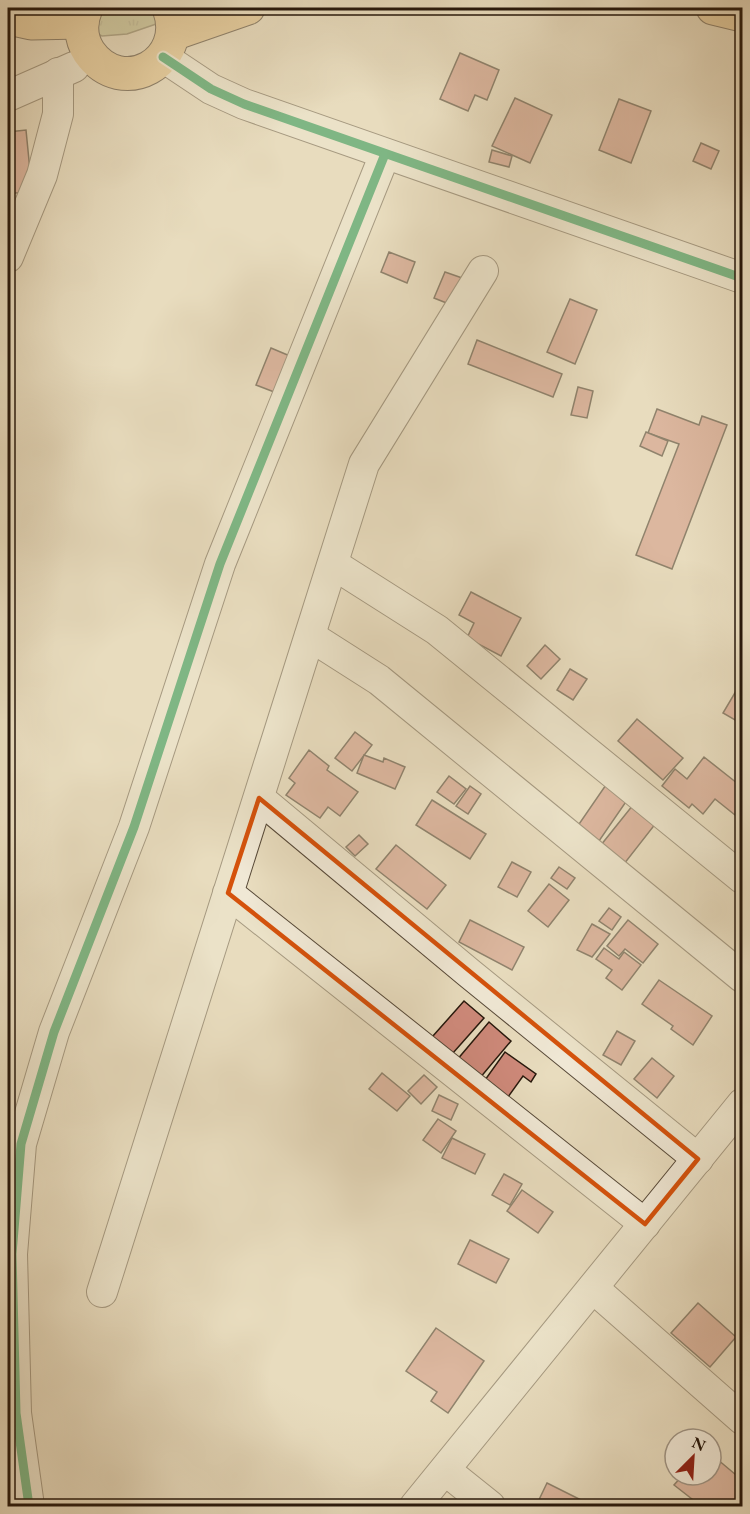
<svg xmlns="http://www.w3.org/2000/svg" width="750" height="1514" font-family="'EB Garamond',serif">
<style>
.grass{fill:url(#grass-tufts);stroke:#726b4c;stroke-width:1.5}
.building{fill:#ce897a;stroke:#27180c;stroke-width:1.5}
.lines{fill:none;stroke-linecap:round;stroke-linejoin:round}
.minor-casing{stroke:#574938;stroke-width:32}
.major-casing{stroke:#27180c;stroke-width:35}
.minor{stroke:#f0e8d5;stroke-width:30}
.major{stroke:#e4be7f;stroke-width:33}
.cycleway-casing{stroke:#f0e8d5;stroke-width:13}
.cycleway{stroke:#00873e;stroke-width:9}
.marked{fill:none;stroke:#d5520c;stroke-width:4.5;stroke-linejoin:round}
</style>
<defs>
<pattern id="grass-tufts" width="24" height="20" patternUnits="userSpaceOnUse" patternTransform="scale(1.5)"><rect width="24" height="20" fill="#bdbe8d"/><path d="M3 7l-1-3M5 7V3M7 7l1-3M15 17l-1-3M17 17v-4M19 17l1-3" fill="none" stroke="#a2a378"/></pattern>
</defs>
<rect width="100%" height="100%" fill="#e8dcbe"/>
<filter id="stains"><feTurbulence type="fractalNoise" baseFrequency=".00333" numOctaves="4"/><feColorMatrix values="0 0 0 0 .2 0 0 0 0 .09 0 0 0 0 .02 0 0 0 .5 -.17"/></filter>
<radialGradient id="worn" r=".72"><stop offset=".6" stop-color="#630" stop-opacity="0"/><stop offset="1" stop-color="#630" stop-opacity=".3"/></radialGradient>
<polygon class="grass" points="98,8 203,8 127,34 102,36 80,25"/>
<g class="building">
<polygon points="460,53 499,70 487,100 475,95 468,111 440,99"/>
<polygon points="515,98 552,115 530,163 492,146"/>
<polygon points="619,99 651,111 631,163 599,150"/>
<polygon points="26,130 32,191 8,194 8,132"/>
<polygon points="701,143 719,151 711,169 693,161"/>
<polygon points="492,150 512,156 509,167 489,162"/>
<polygon points="389,252 415,262 407,283 381,272"/>
<polygon points="445,272 465,279 454,306 434,298"/>
<polygon points="570,299 597,310 575,364 547,352"/>
<polygon points="477,340 562,374 553,397 468,364"/>
<polygon points="271,348 297,359 282,395 256,385"/>
<polygon points="578,387 593,391 587,418 571,415"/>
<polygon points="657,409 699,425 702,416 727,425 672,569 636,555 679,444 648,433"/>
<polygon points="646,432 668,441 662,456 640,446"/>
<polygon points="471,592 521,618 501,656 467,638 474,623 459,615"/>
<polygon points="545,645 560,659 541,679 527,666"/>
<polygon points="570,669 587,679 573,700 557,690"/>
<polygon points="736,691 742,694 742,724 723,713"/>
<polygon points="637,719 683,758 663,780 618,741"/>
<polygon points="355,732 372,745 352,771 335,758"/>
<polygon points="309,750 329,766 327,770 358,792 340,816 328,807 320,818 286,795 295,783 289,778"/>
<polygon points="364,755 383,762 384,758 405,767 395,789 357,773"/>
<polygon points="704,757 742,787 742,806 735,815 715,799 703,814 692,804 689,808 662,786 675,769 687,779"/>
<polygon points="449,776 466,789 454,804 437,792"/>
<polygon points="610,779 632,793 599,841 577,827"/>
<polygon points="470,786 481,794 468,814 456,806"/>
<polygon points="432,800 486,834 470,859 416,825"/>
<polygon points="637,800 660,818 624,864 601,845"/>
<polygon points="359,835 368,844 355,856 346,847"/>
<polygon points="396,845 446,885 427,909 376,869"/>
<polygon points="512,862 531,872 517,897 498,887"/>
<polygon points="559,867 575,878 567,889 551,878"/>
<polygon points="549,884 569,900 548,927 528,911"/>
<polygon points="609,908 621,917 612,930 599,921"/>
<polygon points="470,920 524,947 512,970 459,942"/>
<polygon points="628,920 658,944 643,963 625,949 619,956 607,946"/>
<polygon points="592,924 610,934 592,957 577,950"/>
<polygon points="604,948 619,959 624,952 641,965 622,990 606,978 612,970 596,959"/>
<polygon points="659,980 712,1016 693,1045 671,1029 673,1026 642,1004"/>
<polygon points="464,1001 484,1018 445,1062 425,1045"/>
<polygon points="489,1022 511,1041 474,1085 451,1067"/>
<polygon points="617,1031 635,1041 621,1065 603,1055"/>
<polygon points="505,1052 536,1074 531,1082 523,1076 508,1097 485,1080"/>
<polygon points="652,1058 674,1076 657,1098 634,1079"/>
<polygon points="382,1073 410,1096 397,1111 369,1089"/>
<polygon points="424,1075 437,1087 421,1104 408,1091"/>
<polygon points="439,1095 458,1104 451,1120 432,1111"/>
<polygon points="438,1119 456,1131 441,1153 423,1140"/>
<polygon points="452,1138 485,1154 475,1174 442,1158"/>
<polygon points="504,1174 522,1184 510,1205 492,1195"/>
<polygon points="522,1190 553,1212 538,1233 507,1211"/>
<polygon points="470,1240 509,1259 496,1283 458,1264"/>
<polygon points="698,1303 736,1337 710,1367 671,1333"/>
<polygon points="436,1328 484,1361 448,1413 431,1401 437,1392 406,1371"/>
<polygon points="717,1459 742,1480 742,1506 701,1506 674,1485 683,1475 711,1475 711,1465"/>
<polygon points="547,1483 593,1506 536,1506"/>
</g>
<g class="lines">
<g class="minor-casing">
<g id="minor">
<polyline points="163,57 211,89 244,104 742,278"/>
<polyline points="8,96 74,67"/>
<polyline points="8,257 42,175 58,114 58,73"/>
<polyline points="333,564 437,630 742,878"/>
<polyline points="310,636 379,680 742,977"/>
<polyline points="259,798 469,973 698,1159"/>
<polyline points="228,893 645,1224"/>
<polyline points="593,1288 742,1419"/>
<polyline points="102,1292 364,464 483,271"/>
<polyline points="445,1470 490,1506"/>
<polyline points="29,1506 16,1413 12,1254 21,1144 54,1032 134,827 220,564 385,154"/>
<polyline points="415,1506 742,1104"/>
</g>
</g>
<g class="major-casing">
<g id="major">
<path d="M86 8C80 22 80 38 89 52 122 99 189 62 169 8"/>
<polyline points="713,8 742,15"/>
<polyline points="8,18 31,23 82,22"/>
<polyline points="173,34 248,8"/>
</g>
</g>
<use href="#minor" class="minor"/>
<use href="#major" class="major"/>
<g class="cycleway-casing">
<g id="cycleway">
<polyline points="163,57 211,89 244,104 742,278"/>
<polyline points="29,1506 16,1413 12,1254 21,1144 54,1032 134,827 220,564 385,154"/>
</g>
</g>
<use href="#cycleway" class="cycleway"/>
</g>
<path d="M0 0H750V1514H0ZM259 798 698 1159 645 1224 228 893Z" fill="#e8dcbe" fill-opacity=".55" fill-rule="evenodd"/>
<path class="marked" d="M259 798 698 1159 645 1224 228 893Z"/>
<rect width="750" height="1514" fill="none" stroke="#e8dcbe" stroke-width="30"/>
<rect x="9" y="9" width="732" height="1496" fill="none" stroke="#27180c" stroke-width="3"/>
<rect x="15" y="15" width="720" height="1484" fill="none" stroke="#27180c" stroke-width="1.5"/>
<g transform="translate(693 1457) rotate(24)"><circle r="28" fill="#f0e8d5" stroke="#a09585" stroke-width="1.5"/>
<path d="M0-4.5L10 22L0 15L-10 22Z" fill="#8f2418"/>
<text y="-9" font-size="16" font-weight="bold" text-anchor="middle" fill="#27180c">N</text>
</g>
<rect width="100%" height="100%" filter="url(#stains)"/>
<rect width="100%" height="100%" fill="url(#worn)"/>
</svg>
